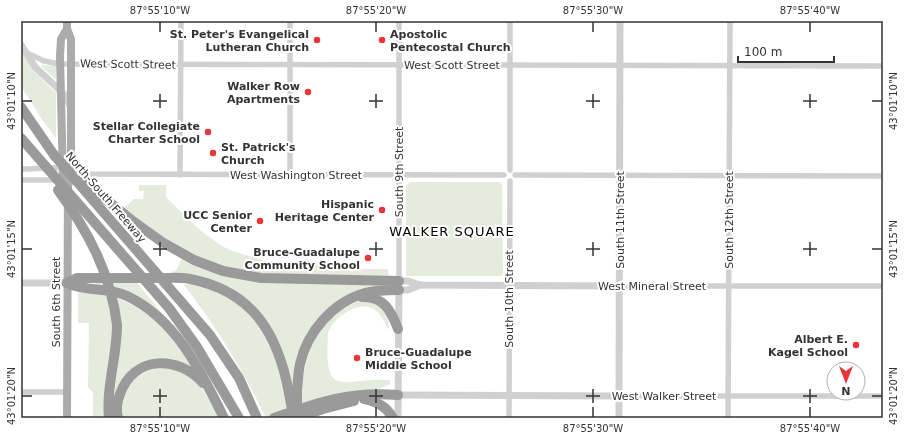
<svg xmlns="http://www.w3.org/2000/svg" width="904" height="439" font-family="'DejaVu Sans',sans-serif">
<style>
.green{fill:#e5ecde}
.lines{fill:none;stroke-linecap:round;stroke-linejoin:round}
.minor{stroke:#d0d0d0;stroke-width:5.5}
.tertiary{stroke:#d0d0d0;stroke-width:7}
.primary{stroke:#ababab;stroke-width:8}
.motorway{stroke:#9a9a9a;stroke-width:10}
.motorway-bridge{stroke:#9a9a9a;stroke-width:10}
.ticks{fill:none;stroke:#333;stroke-width:1.5}
.poi-dot{fill:#e93538;stroke:#fff;stroke-width:1.5}
.labels{text-anchor:middle;stroke-width:4;stroke-linejoin:round;paint-order:stroke}
.poi-label{font-size:11px;font-weight:bold;fill:#333;stroke:#fff;text-anchor:end}
.street-label{font-size:11px;fill:#333;stroke:#fff}
.quarter-label{font-size:13px;letter-spacing:1px;fill:#000;stroke:#fff}
.neatline{fill:none;stroke:#333;stroke-width:1.5}
.ticks-label{font-size:10px;text-anchor:middle;fill:#333}
</style>
<rect width="100%" height="100%" fill="#fff"/>
<g class="green">
<polygon points="21,53 33,70 56,93 56,138 43,121 21,86"/>
<polygon points="42,65 56,66 56,80 41,66"/>
<polygon points="410,182 499,182 502,184 503,274 501,276 406,276 406,186"/>
<path d="M139 185H166V197C184 215 202 234 224 247 235 253 250 256 262 260 271 264 285 269 294 267L297 261 334 262V264L344 263V267H348V269H388L389 276C336 276 281 280 229 268 190 259 154 232 124 208L134 199H143L144 191H139Z"/>
<polygon points="183,257 227,274 379,285 379,287 322,316 293,389 285,358 278,339 258,310 175,274 171,270 176,271"/>
<polygon points="96,283 137,283 174,328 168,321 95,285"/>
<path d="M183 284 204 286 232 298 255 317 276 353 288 411 266 418C243 370 216 326 183 284Z"/>
<polygon points="80,292 109,296 114,328 107,418 93,418 93,393 88,387 89,323 78,323 78,293"/>
<path d="M117 298C153 312 177 337 194 370L139 367 113 406C117 370 124 334 117 298Z"/>
<path d="M359 300 378 303 387 315 390 330C384 324 382 314 375 310 359 299 334 317 328 333 324 401 340 378 390 380V384L379 389 301 406C303 356 311 323 359 300Z"/>
<path d="M161 366 184 371 200 385 220 418H122C119 386 134 375 161 366Z"/>
</g>
<g class="lines">
<g class="minor">
<polyline points="290,21 290,175"/>
<polyline points="27,53 44,61 60,64 883,66"/>
<path d="M21 169C42 169 69 164 87 174L504 175"/>
<polyline points="510,170 510,21"/>
<polyline points="180,175 181,21"/>
<polyline points="515,175 883,176"/>
<polyline points="21,180 57,180"/>
<polyline points="399,281 399,21"/>
<polyline points="619,286 883,286"/>
<polyline points="21,392 67,392"/>
<polyline points="619,396 883,396"/>
<polyline points="509,418 510,181"/>
<polyline points="728,418 730,21"/>
</g>
<g class="tertiary">
<polyline points="21,45 35,67 66,96 70,106"/>
<polyline points="21,283 67,283"/>
<polyline points="399,290 408,290 420,285"/>
<polyline points="398,395 619,396"/>
<polyline points="398,418 399,281 408,281 420,285 619,286"/>
<polyline points="619,418 620,21"/>
</g>
<g class="primary">
<polyline points="67,21 67,29 71,39 71,179 68,185 67,418"/>
<polyline points="67,29 61,39 60,56 63,180 68,185"/>
</g>
<g class="motorway">
<polyline points="21,107 54,155"/>
<polyline points="130,219 162,242 194,260 223,271 261,278 399,281"/>
<path d="M67 283 77 278C105 278 132 278 160 278 170 278 181 277 190 279 253 291 278 334 289 393"/>
<path d="M67 283C86 292 108 287 127 296 176 319 201 371 224 418"/>
<path d="M362 297C384 296 391 311 398 329"/>
<path d="M297 391C298 382 298 373 300 364 307 332 333 302 365 293 376 290 387 290 399 290"/>
<path d="M364 399C377 402 386 406 393 418"/>
<path d="M109 418C106 387 117 356 117 325"/>
<path d="M118 418C116 410 117 401 120 394 134 355 178 355 203 383"/>
<path d="M274 418C319 402 349 391 398 395"/>
<polyline points="297,418 323,409 354,401"/>
</g>
<g class="motorway-bridge">
<polyline points="21,138 169,308 197,347 239,418"/>
<polyline points="54,155 210,335 239,378 257,418"/>
<polyline points="82,180 130,219"/>
<path d="M58 190C88 231 111 274 117 325"/>
<polyline points="297,391 297,418"/>
<polyline points="289,393 292,410"/>
</g>
</g>
<path class="ticks" d="M160 22V32M376 22V32M593 22V32M810 22V32M160 94V108M376 94V108M593 94V108M810 94V108M22 101H32M153 101H167M369 101H383M586 101H600M803 101H817M872 101H882M160 242V256M376 242V256M593 242V256M810 242V256M22 249H32M153 249H167M369 249H383M586 249H600M803 249H817M872 249H882M160 389V403M376 389V403M593 389V403M810 389V403M22 396H32M153 396H167M369 396H383M586 396H600M803 396H817M872 396H882M160 407V417M376 407V417M593 407V417M810 407V417"/>
<g class="poi-dot">
<circle cx="317" cy="40" r="4"/>
<circle cx="382" cy="40" r="4"/>
<circle cx="308" cy="92" r="4"/>
<circle cx="208" cy="132" r="4"/>
<circle cx="213" cy="153" r="4"/>
<circle cx="382" cy="210" r="4"/>
<circle cx="260" cy="221" r="4"/>
<circle cx="368" cy="258" r="4"/>
<circle cx="856" cy="345" r="4"/>
<circle cx="357" cy="358" r="4"/>
</g>
<g class="labels">
<g class="poi-label">
<text x="309" y="38">St. Peter's Evangelical<tspan x="309" dy="13">Lutheran Church</tspan></text>
<text x="390" y="38" text-anchor="start">Apostolic<tspan x="390" dy="13">Pentecostal Church</tspan></text>
<text x="300" y="90">Walker Row<tspan x="300" dy="13">Apartments</tspan></text>
<text x="200" y="130">Stellar Collegiate<tspan x="200" dy="13">Charter School</tspan></text>
<text x="221" y="151" text-anchor="start">St. Patrick's<tspan x="221" dy="13">Church</tspan></text>
<text x="374" y="208">Hispanic<tspan x="374" dy="13">Heritage Center</tspan></text>
<text x="252" y="219">UCC Senior<tspan x="252" dy="13">Center</tspan></text>
<text x="360" y="256">Bruce-Guadalupe<tspan x="360" dy="13">Community School</tspan></text>
<text x="848" y="343">Albert E.<tspan x="848" dy="13">Kagel School</tspan></text>
<text x="365" y="356" text-anchor="start">Bruce-Guadalupe<tspan x="365" dy="13">Middle School</tspan></text>
</g>
<g class="street-label">
<text transform="translate(128 64) rotate(1)" y="4">West Scott Street</text>
<text x="452" y="69">West Scott Street</text>
<text transform="translate(399 172) rotate(-90)" y="4">South 9th Street</text>
<text x="296" y="179">West Washington Street</text>
<text transform="translate(106 197) rotate(49)" y="4">North-South Freeway</text>
<text transform="translate(620 220) rotate(-90)" y="4">South 11th Street</text>
<text transform="translate(729 220) rotate(-90)" y="4">South 12th Street</text>
<text x="652" y="290">West Mineral Street</text>
<text transform="translate(509 299) rotate(-90)" y="4">South 10th Street</text>
<text transform="translate(56 302) rotate(-90)" y="4">South 6th Street</text>
<text x="664" y="400">West Walker Street</text>
</g>
<g class="quarter-label">
<text x="452" y="236">WALKER SQUARE</text>
</g>
</g>
<rect width="904" height="439" fill="none" stroke="#ffffff" stroke-width="44"/>
<g transform="translate(846 381) rotate(180)"><circle r="19" fill="#ffffff" stroke="#adadad"/>
<path d="M0-3L7 15L0 10L-7 15Z" fill="#e93538"/>
<text y="-6" font-size="11" font-weight="bold" text-anchor="middle" fill="#333333">N</text>
</g>
<path d="M738 56v6h96v-6" fill="none" stroke="#333333" stroke-width="2"/>
<text x="744" y="56" font-size="12" fill="#333333" stroke="#ffffff" stroke-width="3" paint-order="stroke">100 m</text>
<rect x="22" y="22" width="860" height="395" class="neatline"/>
<g class="ticks-label">
<text x="160" y="14">87°55'10"W</text>
<text x="376" y="14">87°55'20"W</text>
<text x="593" y="14">87°55'30"W</text>
<text x="810" y="14">87°55'40"W</text>
<text transform="translate(893 101) rotate(-90)" y="4">43°01'10"N</text>
<text transform="translate(11 101) rotate(-90)" y="4">43°01'10"N</text>
<text transform="translate(893 249) rotate(-90)" y="4">43°01'15"N</text>
<text transform="translate(11 249) rotate(-90)" y="4">43°01'15"N</text>
<text transform="translate(893 396) rotate(-90)" y="4">43°01'20"N</text>
<text transform="translate(11 396) rotate(-90)" y="4">43°01'20"N</text>
<text x="160" y="432">87°55'10"W</text>
<text x="376" y="432">87°55'20"W</text>
<text x="593" y="432">87°55'30"W</text>
<text x="810" y="432">87°55'40"W</text>
</g>
</svg>
